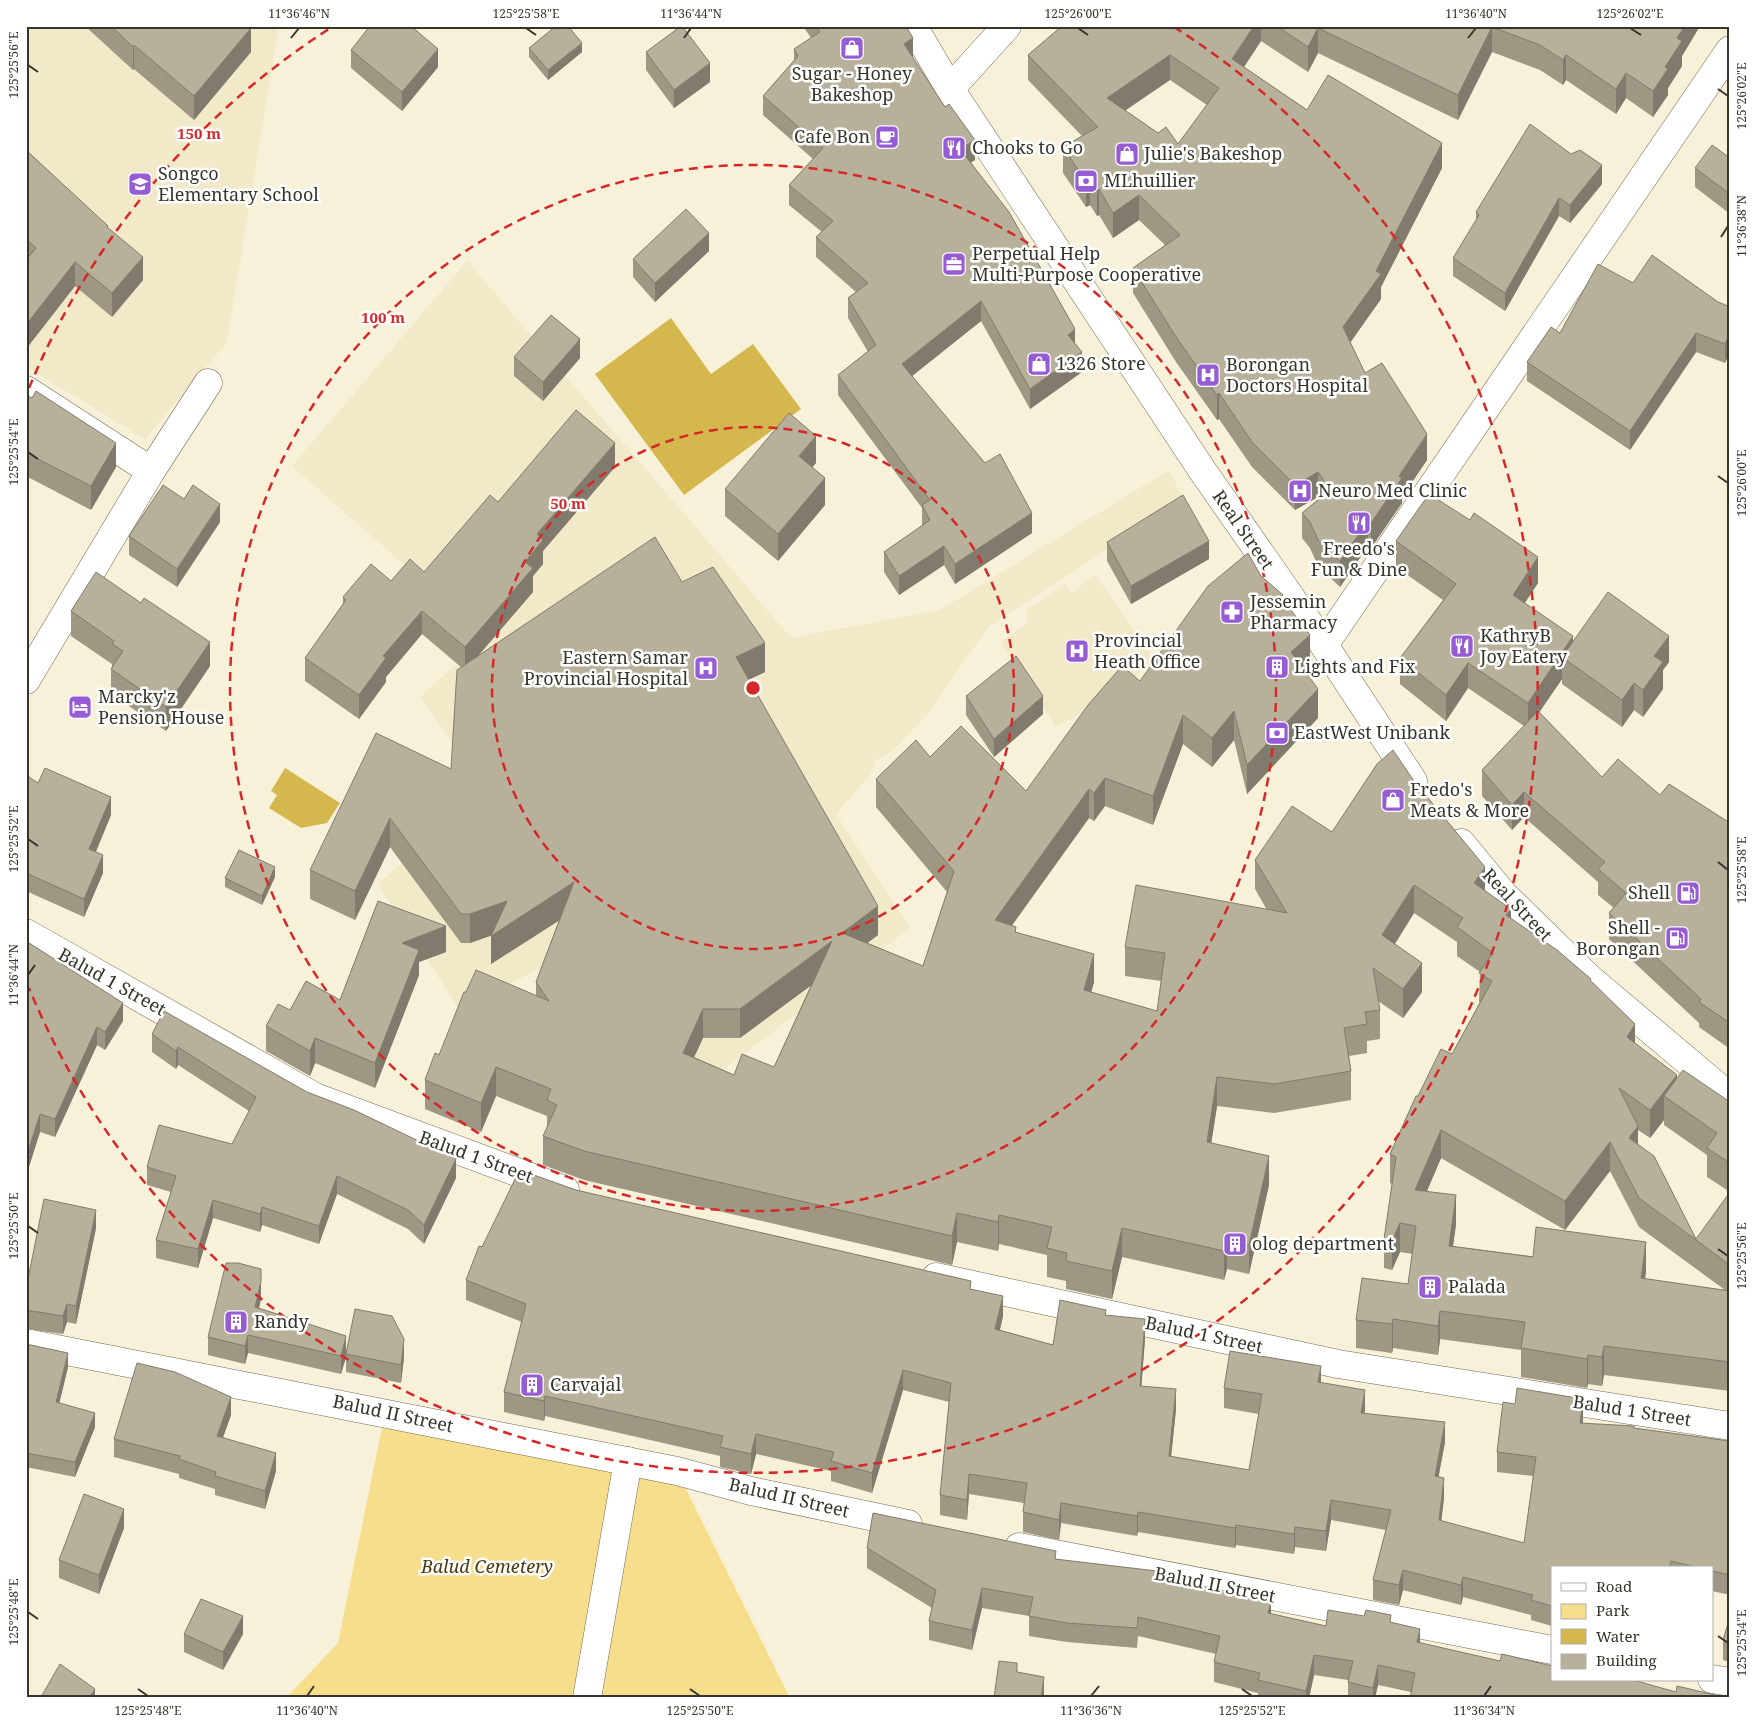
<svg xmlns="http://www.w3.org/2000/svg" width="1756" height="1724" font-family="'Noto Serif',serif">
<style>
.built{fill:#f2e9c9}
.green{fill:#f6de8d}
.water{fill:#d5b84d}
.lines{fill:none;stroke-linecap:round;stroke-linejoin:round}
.minor-casing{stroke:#706a55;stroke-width:29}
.primary-casing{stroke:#706a55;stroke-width:29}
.minor{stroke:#fff;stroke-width:28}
.primary{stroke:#fff;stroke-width:28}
.wall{fill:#9d9784;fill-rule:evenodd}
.shaded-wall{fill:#807b6c}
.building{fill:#b7b09a;stroke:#807b6c;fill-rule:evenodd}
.ticks{fill:none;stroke:#37352b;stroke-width:2}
.ring{fill:none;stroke:#d62828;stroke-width:2.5;stroke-dasharray:9 6}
.labels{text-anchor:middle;stroke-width:5;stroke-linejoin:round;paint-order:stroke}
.poi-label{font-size:18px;fill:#37352b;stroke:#fff;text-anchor:start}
.street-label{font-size:18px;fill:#37352b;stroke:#fff}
.park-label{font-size:18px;font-style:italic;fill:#483c0f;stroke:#fff}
.centre{fill:#d62828;stroke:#fff;stroke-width:2.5}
.ring-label{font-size:15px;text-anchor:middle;font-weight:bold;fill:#d62828;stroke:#fff;stroke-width:5;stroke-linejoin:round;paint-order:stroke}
.neatline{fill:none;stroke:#37352b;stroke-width:2}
.ticks-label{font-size:12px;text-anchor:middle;fill:#37352b}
</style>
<rect width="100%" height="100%" fill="#f7f1d9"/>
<g class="built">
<polygon points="26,26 279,26 227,342 145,439 26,367"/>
<polygon points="467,261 791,638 940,610 1169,470 1184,500 989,626 928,713 893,751 876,760 870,775 836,814 910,928 703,1085 579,949 459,1009 378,884 484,789 421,697 485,636 292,466"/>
<polygon points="1095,574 1154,660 1118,693 1056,727 1000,642 1027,624 1027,610 1064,584 1072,593"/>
</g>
<polygon class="green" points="385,1413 677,1471 790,1698 286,1698 338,1643"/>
<g class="water">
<polygon points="671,318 711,374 753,344 801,409 684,495 595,374"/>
<polygon points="285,768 340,803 327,823 301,828 269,808 277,795 271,791"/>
</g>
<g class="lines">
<g class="minor-casing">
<g id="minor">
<polyline points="950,89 1007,26"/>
<polyline points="26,390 151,471"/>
<polyline points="1324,645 1730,50"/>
<polyline points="26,680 151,471 208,383"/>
<polyline points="26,933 315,1097 565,1190"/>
<polyline points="936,1277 1338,1364 1730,1426"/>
<polyline points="26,1343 677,1471 751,1491 908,1524"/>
<polyline points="1019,1547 1552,1650"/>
<polyline points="1712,1679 1730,1682"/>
<polyline points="587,1698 628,1461"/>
</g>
</g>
<g class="primary-casing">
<g id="primary">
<polyline points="913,26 950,89 1202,470 1324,645 1413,781"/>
<polyline points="1461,843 1503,894 1589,978 1730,1097"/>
</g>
</g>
<use href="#minor" class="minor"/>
<use href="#primary" class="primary"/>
</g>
<g class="wall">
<polygon points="85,26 249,26 251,52 194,120 134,69 133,70"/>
<polygon points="803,26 906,26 913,58 975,160 971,162 1075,344 1082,372 1030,409 981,321 912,376 1032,533 955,584 944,565 899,595 884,572 884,552 922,526 922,508 838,395 838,375 868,352 848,318 848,298 856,292 816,257 816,237 822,232 789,205 789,185 813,159 763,115 763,96 794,61 794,49 811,38"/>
<path d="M1062 26H1700L1682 56V66L1668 88V95L1653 117 1626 98 1616 114 1566 80 1563 85 1540 70 1492 52 1458 120 1318 53 1308 72 1261 41 1244 67 1307 110 1442 168 1381 287V299L1350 342 1365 373 1427 460 1402 497V503L1371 548 1368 546 1340 587 1318 566 1310 548 1302 538V513L1319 499 1318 497 1295 510 1252 467 1219 419 1217 420 1176 362 1133 293V268L1165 245 1139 220 1113 238 1099 215 1097 216 1090 205 1086 207 1063 173V147L1082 136 1028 80V55ZM1170 80 1207 105 1178 144 1158 133 1125 110Z"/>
<polygon points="529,48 582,52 548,80 529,57"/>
<polygon points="351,50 438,67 402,111 351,68"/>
<polygon points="646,52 710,82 674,108 646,70"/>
<polygon points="26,150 108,228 143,280 112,317 75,286 26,349"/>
<polygon points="1730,158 1730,214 1695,187 1695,168"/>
<polygon points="1602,184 1570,223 1559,216 1505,311 1453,276 1453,258 1476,221 1476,212"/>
<polygon points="709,251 655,302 633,277 633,259"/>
<polygon points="1633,283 1718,302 1730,307 1730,357 1728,356 1725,363 1696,352 1630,450 1527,381 1527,362 1560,333"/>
<polygon points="514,357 580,358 543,401 514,376"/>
<polygon points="26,395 116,467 91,510 26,476"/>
<polygon points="816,463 812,467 825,505 778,561 725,516 725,489"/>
<path d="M615 467 543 551V564L533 576V592L477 657 682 582 765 672 749 679 878 935 867 943 923 966 947 892 876 807V779L930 757 1026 791 1140 681 1261 576 1283 600 1310 664 1304 670 1318 718 1247 794 1234 740 1212 767 1183 744 1153 825 1105 806 1094 821 1089 818 1012 925 1016 932 1094 982 1091 992 1157 1011 1161 981 1125 976V947L1267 910 1255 889V860L1332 832 1485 891 1511 919 1591 982 1635 1043 1677 1078 1730 1102V1391L1604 1375 1602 1386 1588 1384 1587 1388 1521 1377V1350L1440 1339 1438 1355 1393 1348 1392 1353 1356 1348V1320L1408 1284 1413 1254 1400 1252 1392 1270 1384 1268V1239L1392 1184 1390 1183V1154L1418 1096 1452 1054 1480 1002H1479L1480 972 1457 956V942L1414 913 1395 944 1422 992 1403 1018 1378 1001 1380 1010V1039L1367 1041V1053L1349 1056 1351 1071V1100L1274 1113 1217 1106 1211 1143 1269 1185 1249 1274 1227 1269 1224 1280 1122 1257 1112 1299 1066 1289V1281L1047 1277V1255L999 1244 998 1251 957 1242 952 1265 584 1180 543 1165V1136L547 1129V1116L496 1096 481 1132 425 1109V1080L439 1055 466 992 536 995V982L559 920 491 964 492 935 470 943H461L390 847 355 920 310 899V870L451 769 461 667 422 634 386 677V682L359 719 305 681V658L343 604V597L391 581 424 572 498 502ZM811 985 774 1067 734 1075 694 1057 703 1038H740ZM1664 1120V1125L1707 1155V1177L1730 1192 1696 1239 1638 1145V1130L1650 1138ZM1441 1158 1565 1230 1610 1171 1639 1227 1725 1290 1645 1279 1646 1271 1453 1246 1456 1224 1427 1191Z"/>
<polygon points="220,522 177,587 129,555 129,536"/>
<polygon points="1396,541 1538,583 1525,603 1573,641 1669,662 1663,670 1663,689 1643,717 1634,710 1622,727 1562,684 1562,679 1539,712 1602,777 1660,795 1730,823 1730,1049 1699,1027 1699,1023 1609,939 1609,913 1614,908 1598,895 1598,882 1524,817 1512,830 1482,796 1482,770 1524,726 1468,688 1446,721 1400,684 1400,658 1443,600 1396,567"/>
<polygon points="1107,542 1209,559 1131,604 1107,561"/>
<polygon points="71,611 210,666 166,731 111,694 111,669 112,668 112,664 71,636"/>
<polygon points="966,696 1043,714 994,757 966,715"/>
<polygon points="26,775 38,783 111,815 96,852 103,873 84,917 26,891"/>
<polygon points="275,877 262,905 225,887 225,878"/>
<polygon points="378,901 446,952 419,962 419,975 375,1088 315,1063 310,1076 266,1051 266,1026 290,1010 340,1000"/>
<polygon points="26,941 123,1021 105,1050 97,1045 55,1137 40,1132 26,1176"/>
<polygon points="152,1034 456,1178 424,1244 408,1229 337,1194 319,1244 262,1225 260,1232 213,1218 198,1268 156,1258 156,1240 171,1192 147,1185 147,1167 232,1144 249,1111 178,1065 176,1069 152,1052"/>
<polygon points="530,1176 576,1190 971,1289 1003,1316 1000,1330 1053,1345 1106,1316 1145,1339 1141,1386 1176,1409 1171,1457 1249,1470 1259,1414 1224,1408 1224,1388 1321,1383 1365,1410 1364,1413 1445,1442 1438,1477 1444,1498 1441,1521 1524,1543 1533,1476 1497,1472 1497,1452 1583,1419 1583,1424 1634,1428 1729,1441 1730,1438 1730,1595 1712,1591 1712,1568 1552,1568 1552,1626 1531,1620 1531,1615 1463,1597 1461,1605 1403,1590 1399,1605 1373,1600 1373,1580 1386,1530 1331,1520 1326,1551 1295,1547 1294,1554 1236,1545 1235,1548 1138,1532 1137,1536 1061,1523 1059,1540 1023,1532 1023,1512 1024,1503 969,1494 967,1520 940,1515 940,1495 949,1402 903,1390 872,1493 831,1481 831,1471 756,1454 751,1474 720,1467 720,1456 545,1416 544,1421 504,1412 504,1392 522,1322 466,1300 466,1280 482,1247"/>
<polygon points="96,1228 76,1324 67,1322 63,1334 26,1329 26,1289"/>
<polygon points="261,1299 259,1308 346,1350 404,1357 401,1383 346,1372 346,1357 341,1374 248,1353 245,1364 208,1355 208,1337"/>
<polygon points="26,1344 68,1367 59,1403 95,1427 75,1477 26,1467"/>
<polygon points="231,1415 223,1437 276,1471 265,1509 215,1495 215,1489 179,1478 179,1474 114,1457 114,1439"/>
<polygon points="124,1528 99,1594 59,1578 59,1560"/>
<polygon points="867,1548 1056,1559 1157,1575 1271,1614 1326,1626 1391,1623 1420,1643 1552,1680 1676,1692 1728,1698 1411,1692 1378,1685 1375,1698 1348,1698 1348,1680 1314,1675 1309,1698 1258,1698 1258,1693 1214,1682 1214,1662 1216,1654 1138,1636 1137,1648 1067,1642 1029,1636 1029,1616 982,1608 972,1650 929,1640 929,1621 932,1608 867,1568"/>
<polygon points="1730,1617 1730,1662 1723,1660 1723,1640"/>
<polygon points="184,1634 243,1634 223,1670 184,1652"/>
</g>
<g class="shaded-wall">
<polygon points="1254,26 1261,26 1261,41 1232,85 1232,59"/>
<polygon points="1685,26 1700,26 1682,56 1682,66 1668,88 1668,95 1653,117 1653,91 1665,67 1677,38"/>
<polygon points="1492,27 1492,52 1458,120 1458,95"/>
<polygon points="251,28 251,52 194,120 194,96"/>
<polygon points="1318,28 1318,53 1308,72 1308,47"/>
<polygon points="913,38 913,58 904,44"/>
<polygon points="582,43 582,52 548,80 548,70"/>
<polygon points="134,45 134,69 133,70 133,47"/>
<polygon points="438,49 438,67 402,111 402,92"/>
<polygon points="1170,55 1170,80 1107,123 1107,98"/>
<polygon points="1566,55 1566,80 1563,85 1563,60"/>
<polygon points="710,63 710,82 674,108 674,90"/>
<polygon points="1626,73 1626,98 1616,114 1616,89"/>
<polygon points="975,140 975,160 960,169 960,149"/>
<polygon points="1442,143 1442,168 1381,287 1381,299 1343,353 1343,327 1376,271"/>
<polygon points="1602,165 1602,184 1570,223 1570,205"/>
<polygon points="1090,179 1090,205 1086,207 1086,182"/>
<polygon points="1099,189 1099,215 1097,216 1097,191"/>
<polygon points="1139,195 1139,220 1113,238 1113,213"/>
<polygon points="1559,198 1559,216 1505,311 1505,293"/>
<polygon points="709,233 709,251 655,302 655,283"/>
<polygon points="143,257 143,280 112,317 112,293"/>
<polygon points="75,262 75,286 26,349 26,325"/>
<polygon points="981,301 981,321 902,384 902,364"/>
<polygon points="1075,329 1075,349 1068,335"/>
<polygon points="1696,333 1696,352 1630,450 1630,431"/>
<polygon points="1728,337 1728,356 1725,363 1725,344"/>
<polygon points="580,339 580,358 543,401 543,382"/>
<polygon points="1082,352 1082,372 1030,409 1030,389"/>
<polygon points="1219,393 1219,419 1217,420 1217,395"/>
<polygon points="1427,434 1427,460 1402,497 1402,503 1371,548 1371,523 1399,476"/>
<polygon points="816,436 816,463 799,483 799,456"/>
<polygon points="116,443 116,467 91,510 91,486"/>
<polygon points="615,443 615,467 543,551 543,564 533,576 533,592 465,671 465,647 525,562 537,534"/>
<polygon points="1318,472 1318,497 1295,510 1295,485"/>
<polygon points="825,478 825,505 778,561 778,534"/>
<polygon points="220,504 220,522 177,587 177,569"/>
<polygon points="1032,513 1032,533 955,584 955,564"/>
<polygon points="1368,521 1368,546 1340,587 1340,561"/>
<polygon points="1209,541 1209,559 1131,604 1131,586"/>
<polygon points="944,546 944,565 899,595 899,576"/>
<polygon points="1538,557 1538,583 1513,620 1513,595"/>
<polygon points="422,611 422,634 386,677 386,682 359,719 359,695 383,656"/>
<polygon points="1310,635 1310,664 1291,681 1291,652"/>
<polygon points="1573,636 1573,661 1562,657 1562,679 1528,729 1528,703"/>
<polygon points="1669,636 1669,662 1663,670 1663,689 1643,717 1643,690 1654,656"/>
<polygon points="210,642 210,666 166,731 166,707"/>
<polygon points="765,643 765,672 736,686 736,657"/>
<polygon points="1468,663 1468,688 1446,721 1446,695"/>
<polygon points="1634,683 1634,710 1622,727 1622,700"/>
<polygon points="1318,689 1318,718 1247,794 1247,765"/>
<polygon points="1043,696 1043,714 994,757 994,739"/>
<polygon points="1234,711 1234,740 1212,767 1212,738"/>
<polygon points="1183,715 1183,744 1153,825 1153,796"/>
<polygon points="1105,778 1105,806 1094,821 1094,793"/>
<polygon points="1089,789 1089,818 995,949 995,920"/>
<polygon points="1524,792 1524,817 1512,830 1512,805"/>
<polygon points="111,797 111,815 89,867 89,849"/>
<polygon points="390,818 390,847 355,920 355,891"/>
<polygon points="103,855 103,873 84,917 84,899"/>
<polygon points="275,867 275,877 262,905 262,896"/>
<polygon points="1485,867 1485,896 1474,883"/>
<polygon points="574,882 574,911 491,964 491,936 493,935 470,943 470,914 507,901"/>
<polygon points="1414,885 1414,913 1382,964 1382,935"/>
<polygon points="878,906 878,935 842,962 842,933"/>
<polygon points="1511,909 1511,938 1506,915"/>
<polygon points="446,926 446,952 419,962 419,975 375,1088 375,1063 402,943"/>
<polygon points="832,941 832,970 740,1038 740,1009"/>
<polygon points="1094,954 1094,982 1084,1019 1084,990"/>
<polygon points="1422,963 1422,992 1403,1018 1403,989"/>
<polygon points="123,1003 123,1021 105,1050 105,1032"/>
<polygon points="703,1009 703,1038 683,1081 683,1053"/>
<polygon points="1635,1024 1635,1052 1627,1037"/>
<polygon points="97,1027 97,1045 55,1137 55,1119"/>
<polygon points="315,1038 315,1063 310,1076 310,1051"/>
<polygon points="178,1047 178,1065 176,1069 176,1051"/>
<polygon points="496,1067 496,1096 481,1132 481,1103"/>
<polygon points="1677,1075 1677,1103 1664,1096 1664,1120 1650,1138 1650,1110"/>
<polygon points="1217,1077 1217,1106 1207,1171 1207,1142"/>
<polygon points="40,1114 40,1132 26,1176 26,1158"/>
<polygon points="1638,1126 1638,1155 1629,1138"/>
<polygon points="1441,1130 1441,1158 1415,1219 1415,1190"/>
<polygon points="1610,1142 1610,1171 1565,1230 1565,1201"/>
<polygon points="1269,1156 1269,1185 1249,1274 1249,1245"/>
<polygon points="456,1159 456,1178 424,1244 424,1225"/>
<polygon points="337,1176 337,1194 319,1244 319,1226"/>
<polygon points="1456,1195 1456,1224 1449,1275 1449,1246"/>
<polygon points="213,1200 213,1218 198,1268 198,1249"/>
<polygon points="262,1207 262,1225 260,1232 260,1214"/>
<polygon points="96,1210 96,1228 76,1324 76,1306"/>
<polygon points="957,1213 957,1242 952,1265 952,1236"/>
<polygon points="999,1215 999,1244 998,1251 998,1222"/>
<polygon points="1400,1223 1400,1252 1392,1270 1392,1241"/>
<polygon points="1122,1228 1122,1257 1112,1299 1112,1271"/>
<polygon points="1227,1241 1227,1269 1224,1280 1224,1251"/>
<polygon points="1646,1242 1646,1271 1641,1307 1641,1278"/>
<polygon points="261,1281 261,1299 255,1325 255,1307"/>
<polygon points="1003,1296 1003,1316 995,1349 995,1329"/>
<polygon points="67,1304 67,1322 63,1334 63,1316"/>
<polygon points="1440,1311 1440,1339 1438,1355 1438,1326"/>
<polygon points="1145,1319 1145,1339 1140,1406 1140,1386"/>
<polygon points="1393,1319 1393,1348 1392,1353 1392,1324"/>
<polygon points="248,1335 248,1353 245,1364 245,1346"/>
<polygon points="346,1336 346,1357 341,1374 341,1356"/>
<polygon points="404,1339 404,1357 401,1383 401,1365"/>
<polygon points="1604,1346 1604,1375 1602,1386 1602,1357"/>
<polygon points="68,1353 68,1367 56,1417 56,1402"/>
<polygon points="1588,1355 1588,1384 1587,1388 1587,1359"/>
<polygon points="1321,1366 1321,1385 1318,1382"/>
<polygon points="903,1370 903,1390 872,1493 872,1473"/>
<polygon points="1176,1389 1176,1409 1169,1476 1169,1456"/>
<polygon points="1365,1390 1365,1410 1361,1432 1361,1413"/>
<polygon points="545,1396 545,1416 544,1421 544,1401"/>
<polygon points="231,1397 231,1415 217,1454 217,1436"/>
<polygon points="1583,1399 1583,1419 1580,1443 1580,1423"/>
<polygon points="95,1413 95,1427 75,1477 75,1462"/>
<polygon points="1445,1422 1445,1442 1435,1496 1435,1476"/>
<polygon points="756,1434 756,1454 751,1474 751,1454"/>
<polygon points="276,1453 276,1471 265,1509 265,1491"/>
<polygon points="969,1474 969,1494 967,1520 967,1500"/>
<polygon points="1444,1478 1444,1498 1439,1540 1439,1520"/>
<polygon points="1331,1500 1331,1520 1326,1551 1326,1531"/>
<polygon points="1061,1503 1061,1523 1059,1540 1059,1520"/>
<polygon points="124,1509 124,1528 99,1594 99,1575"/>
<polygon points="1138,1512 1138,1532 1137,1536 1137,1516"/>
<polygon points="1236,1525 1236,1545 1235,1548 1235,1528"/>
<polygon points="1295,1527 1295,1547 1294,1554 1294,1534"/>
<polygon points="1403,1570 1403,1590 1399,1605 1399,1585"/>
<polygon points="1463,1577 1463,1597 1461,1605 1461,1585"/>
<polygon points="982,1588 982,1608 972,1650 972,1630"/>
<polygon points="1271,1602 1271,1622 1268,1613"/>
<polygon points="243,1616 243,1634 223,1670 223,1652"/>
<polygon points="1420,1629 1420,1649 1417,1642"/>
<polygon points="1314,1655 1314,1675 1309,1698 1306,1698 1306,1691"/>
<polygon points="1378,1665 1378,1685 1375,1698 1373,1698 1373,1688"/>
<polygon points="1044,1677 1044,1698 1041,1698"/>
<polygon points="95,1689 95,1698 89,1698"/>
</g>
<g class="building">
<polygon points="111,26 249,26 251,28 194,96 134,45 133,47"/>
<polygon points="370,26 411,26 438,49 402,92 351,50"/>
<polygon points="556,26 568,26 582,43 548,70 529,48"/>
<polygon points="681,26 682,26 710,63 674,90 646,52"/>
<polygon points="816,26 906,26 913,38 904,44 945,107 949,104 975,140 960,149 1009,212 1075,329 1068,335 1082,352 1030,389 981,301 902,364 985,463 1000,454 1032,513 955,564 944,546 899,576 884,552 930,520 922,505 930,500 838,375 876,345 848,298 868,283 816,237 833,221 789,185 823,148 763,96 798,56 794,49 820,32"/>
<path d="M1062 26H1254L1232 59 1307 110 1328 75 1442 143 1376 271 1381 274 1343 327 1365 373 1382 363 1427 434 1399 476 1402 478 1371 523 1368 521 1340 561 1318 540 1310 522 1302 513 1330 490 1318 472 1295 485 1252 442 1219 393 1217 395 1176 337 1133 268 1180 235 1139 195 1113 213 1099 189 1097 191 1090 179 1086 182 1063 147 1098 127 1028 55ZM1170 55 1219 88 1178 144 1166 127 1158 133 1107 98Z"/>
<polygon points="1277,26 1685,26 1677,38 1682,41 1665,67 1668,69 1653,91 1626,73 1616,89 1566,55 1563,60 1540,45 1492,27 1458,95 1318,28 1308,47"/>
<polygon points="1530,124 1571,154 1580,150 1602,165 1570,205 1559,198 1505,293 1453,258 1479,215 1476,212"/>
<polygon points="1712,145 1730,158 1730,194 1695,168"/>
<polygon points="26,150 108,226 107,227 143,257 112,293 75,262 26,325 26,260 36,248 26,239"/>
<polygon points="686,209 709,233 655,283 633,259"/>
<polygon points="1652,255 1718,302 1730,307 1730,337 1728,337 1725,344 1696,333 1630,431 1527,362 1551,327 1560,333 1598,264 1633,283"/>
<polygon points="551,315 580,339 543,382 514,357"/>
<polygon points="36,391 116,443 91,486 26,453 26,395 32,398"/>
<polygon points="576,410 615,443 537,534 543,540 525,562 533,568 465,647 422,611 383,656 386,658 359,695 305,658 346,600 343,597 371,564 391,581 410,559 424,572 490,495 498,502"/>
<polygon points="789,413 816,436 799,456 825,478 778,534 725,489"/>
<polygon points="163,485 184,499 193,485 220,504 177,569 129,536"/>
<polygon points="1429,494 1470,520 1474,513 1538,557 1513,595 1573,636 1528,703 1468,663 1446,695 1400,658 1456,584 1396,541"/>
<polygon points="1183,495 1209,541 1131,586 1107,542"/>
<path d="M655 537 682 582 713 567 765 643 736 657 878 906 842 933 923 966 954 871 876 779 916 740 930 757 961 726 1026 791 1088 705 1122 666 1140 681 1208 586 1248 553 1261 576 1283 595 1281 597 1310 635 1291 652 1318 689 1247 765 1234 711 1212 738 1183 715 1153 796 1105 778 1094 793 1089 789 995 920 1016 927 1015 932 1094 954 1084 990 1157 1011 1165 953 1125 947 1136 885 1287 913 1255 860 1292 806 1332 832 1377 764 1393 750 1414 781 1485 867 1474 883 1511 909 1506 915 1557 950 1591 979 1590 980 1635 1024 1627 1037 1677 1075 1650 1110 1619 1088 1638 1126 1629 1138 1654 1156 1696 1239 1730 1192V1265L1639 1198 1610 1142 1565 1201 1441 1130 1415 1190 1456 1195 1449 1246 1533 1257 1536 1227 1646 1242 1641 1278 1730 1291V1362L1604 1346 1602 1357 1588 1355 1587 1359 1521 1348 1525 1322 1440 1311 1438 1326 1393 1319 1392 1324 1356 1320 1362 1278 1408 1284 1416 1226 1400 1223 1392 1241 1384 1239 1396 1157 1390 1154 1416 1096H1418L1441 1049 1452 1054 1492 981 1479 973 1493 953 1457 927 1463 918 1414 885 1382 935 1422 963 1403 989 1373 968 1380 1010 1365 1012 1367 1024 1344 1028 1351 1071 1274 1084 1217 1077 1207 1142 1269 1156 1249 1245 1227 1241 1224 1251 1122 1228 1112 1271 1066 1261 1067 1253 1047 1248 1052 1227 999 1215 998 1222 957 1213 952 1236 584 1151 543 1136 557 1105 547 1100 551 1089 496 1067 481 1103 425 1080 435 1053 439 1055 464 992H466L476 970 549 1001 536 982 574 882 491 936 507 901 470 914H461L390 818 355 891 310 870 376 733 451 769 457 670ZM832 941 774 1067 742 1054 734 1075 683 1053 703 1009H740Z"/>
<polygon points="96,572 141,603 144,598 210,642 166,707 111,669 123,651 112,644 114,641 71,611"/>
<polygon points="1608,592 1669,636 1654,656 1663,662 1643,690 1634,683 1622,700 1562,657"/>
<polygon points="1016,656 1043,696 994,739 966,696"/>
<polygon points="1538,711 1602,777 1618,759 1660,795 1669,784 1730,823 1730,1023 1699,1002 1701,999 1609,913 1626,893 1598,869 1605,862 1524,792 1512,805 1482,770"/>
<polygon points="45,768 111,797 89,849 103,855 84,899 26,873 26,775 38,783"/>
<polygon points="239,850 275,867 262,896 225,878"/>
<polygon points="378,901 446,926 402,943 419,950 375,1063 315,1038 310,1051 266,1026 278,1004 290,1010 306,981 340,1000"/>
<polygon points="26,941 123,1003 105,1032 97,1027 55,1119 40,1114 26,1158"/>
<polygon points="164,1011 307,1092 354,1110 456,1159 424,1225 408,1210 337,1176 319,1226 262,1207 260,1214 213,1200 198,1249 156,1240 176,1176 147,1167 159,1125 232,1144 256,1097 178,1047 176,1051 152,1034"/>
<polygon points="1683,1070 1730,1102 1730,1163 1707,1148 1717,1133 1664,1096"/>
<polygon points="519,1171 530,1176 531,1174 576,1190 971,1281 970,1289 1003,1296 995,1329 1053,1345 1060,1300 1106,1310 1105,1315 1145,1319 1140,1386 1176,1389 1169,1456 1249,1470 1262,1394 1224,1388 1230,1351 1321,1366 1318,1382 1365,1390 1361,1413 1445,1422 1435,1476 1444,1478 1439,1520 1524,1543 1536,1457 1497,1452 1503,1402 1515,1404 1517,1388 1583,1399 1580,1423 1634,1426 1634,1428 1729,1441 1729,1437 1730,1438 1730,1575 1712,1571 1712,1568 1700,1568 1671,1561 1669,1568 1552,1568 1552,1606 1531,1600 1533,1595 1463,1577 1461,1585 1403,1570 1399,1585 1373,1580 1391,1510 1331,1500 1326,1531 1295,1527 1294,1534 1236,1525 1235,1528 1138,1512 1137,1516 1061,1503 1059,1520 1023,1512 1027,1483 969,1474 967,1500 940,1495 951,1383 903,1370 872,1473 831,1461 834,1452 756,1434 751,1454 720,1447 723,1436 545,1396 544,1401 504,1392 526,1304 466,1280 479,1246 482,1247"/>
<polygon points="44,1199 96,1210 76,1306 67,1304 63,1316 26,1310 26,1289"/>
<polygon points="226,1263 238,1263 261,1269 261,1281 255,1307 346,1336 341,1356 248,1335 245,1346 208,1337"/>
<polygon points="355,1309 392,1316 404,1339 401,1365 346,1354"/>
<polygon points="26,1344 68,1353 56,1402 95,1413 75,1462 26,1453 26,1403 28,1396 26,1395"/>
<polygon points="137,1363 175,1372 231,1397 217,1436 276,1453 265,1491 215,1476 216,1472 179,1459 180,1456 114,1439"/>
<polygon points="84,1494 124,1509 99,1575 59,1560"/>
<polygon points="873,1513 1056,1551 1055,1559 1157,1571 1156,1575 1271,1602 1268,1613 1326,1626 1328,1610 1364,1616 1366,1610 1391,1615 1390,1622 1420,1629 1417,1642 1500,1661 1502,1654 1552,1666 1552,1680 1633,1680 1676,1692 1677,1686 1728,1698 1410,1698 1415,1673 1378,1665 1373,1688 1348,1682 1353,1661 1314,1655 1306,1691 1258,1680 1260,1673 1214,1662 1220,1636 1138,1617 1137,1628 1067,1623 1029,1616 1033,1597 982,1588 972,1630 929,1621 936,1590 867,1548"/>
<polygon points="201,1599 243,1616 223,1652 184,1634"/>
<polygon points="1730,1617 1730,1642 1723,1640"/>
<polygon points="999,1661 1017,1663 1017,1672 1044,1677 1041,1698 994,1698"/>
<polygon points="60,1664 95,1689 89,1698 42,1698 41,1697"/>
</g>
<path class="ticks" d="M526 28 536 35M1078 28 1088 35M1630 28 1641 35M291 38 299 28M684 38 691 28M1468 38 1476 28M28 65 38 72M1718 89 1728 96M1721 237 1728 226M28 452 38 459M1718 476 1728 483M28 839 38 846M1718 862 1728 870M28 975 35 965M28 1226 38 1233M1718 1249 1728 1256M28 1612 38 1619M1718 1636 1728 1643M138 1689 148 1696M690 1689 700 1696M1242 1689 1252 1696M307 1696 314 1686M1091 1696 1099 1686M1484 1696 1491 1686"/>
<g class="ring">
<circle cx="753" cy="688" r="261"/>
<circle cx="753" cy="688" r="523"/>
<path d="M29 388A784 784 0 0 1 332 27M1174 27A784 784 0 1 1 29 988"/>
</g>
<defs>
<g id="shop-square" transform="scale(1.25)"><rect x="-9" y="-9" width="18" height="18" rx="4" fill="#965cd3" stroke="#fff"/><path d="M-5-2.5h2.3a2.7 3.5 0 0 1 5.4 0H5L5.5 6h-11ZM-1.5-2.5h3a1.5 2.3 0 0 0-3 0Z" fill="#fff"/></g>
<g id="cafe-square" transform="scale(1.25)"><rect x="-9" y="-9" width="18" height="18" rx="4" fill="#965cd3" stroke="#fff"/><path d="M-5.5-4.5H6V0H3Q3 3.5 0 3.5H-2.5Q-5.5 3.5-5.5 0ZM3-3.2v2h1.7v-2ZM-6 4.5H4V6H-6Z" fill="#fff"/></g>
<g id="restaurant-square" transform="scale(1.25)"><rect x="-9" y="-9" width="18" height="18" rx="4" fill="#965cd3" stroke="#fff"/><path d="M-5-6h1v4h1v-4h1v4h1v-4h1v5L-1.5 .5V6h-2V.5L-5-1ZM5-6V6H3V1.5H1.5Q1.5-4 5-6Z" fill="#fff"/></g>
<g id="bank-square" transform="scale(1.25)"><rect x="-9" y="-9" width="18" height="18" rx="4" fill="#965cd3" stroke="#fff"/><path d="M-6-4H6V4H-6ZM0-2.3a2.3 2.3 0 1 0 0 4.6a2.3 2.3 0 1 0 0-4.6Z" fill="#fff"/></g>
<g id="school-square" transform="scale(1.25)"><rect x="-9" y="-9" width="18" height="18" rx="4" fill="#965cd3" stroke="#fff"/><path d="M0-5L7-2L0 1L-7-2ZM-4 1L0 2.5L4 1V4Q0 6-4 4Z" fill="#fff"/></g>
<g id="office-square" transform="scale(1.25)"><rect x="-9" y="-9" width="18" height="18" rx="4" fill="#965cd3" stroke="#fff"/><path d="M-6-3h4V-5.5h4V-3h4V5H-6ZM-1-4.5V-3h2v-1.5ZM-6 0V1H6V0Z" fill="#fff"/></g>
<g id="hospital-square" transform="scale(1.25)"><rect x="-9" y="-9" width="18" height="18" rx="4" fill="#965cd3" stroke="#fff"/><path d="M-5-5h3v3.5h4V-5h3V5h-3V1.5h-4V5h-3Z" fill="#fff"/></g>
<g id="pharmacy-square" transform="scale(1.25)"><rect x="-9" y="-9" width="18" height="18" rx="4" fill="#965cd3" stroke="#fff"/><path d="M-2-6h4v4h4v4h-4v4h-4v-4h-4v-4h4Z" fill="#fff"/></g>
<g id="building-square" transform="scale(1.25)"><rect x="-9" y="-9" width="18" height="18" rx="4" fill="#965cd3" stroke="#fff"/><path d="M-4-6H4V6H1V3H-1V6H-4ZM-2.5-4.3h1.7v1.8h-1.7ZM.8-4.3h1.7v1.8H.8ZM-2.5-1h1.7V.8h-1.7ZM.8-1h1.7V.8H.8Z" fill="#fff"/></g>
<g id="hotel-square" transform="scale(1.25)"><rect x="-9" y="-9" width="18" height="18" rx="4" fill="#965cd3" stroke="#fff"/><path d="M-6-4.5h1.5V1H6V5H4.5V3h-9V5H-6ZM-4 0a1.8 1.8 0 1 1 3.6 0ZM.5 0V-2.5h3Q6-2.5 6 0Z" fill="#fff"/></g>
<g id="fuel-square" transform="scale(1.25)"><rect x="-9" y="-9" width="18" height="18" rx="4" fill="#965cd3" stroke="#fff"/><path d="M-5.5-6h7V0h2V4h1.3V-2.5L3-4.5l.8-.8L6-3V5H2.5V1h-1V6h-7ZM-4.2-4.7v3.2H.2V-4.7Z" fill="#fff"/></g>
</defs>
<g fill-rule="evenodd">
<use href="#shop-square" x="852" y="48"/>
<use href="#cafe-square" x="887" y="137"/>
<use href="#restaurant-square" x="954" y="148"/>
<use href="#shop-square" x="1127" y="154"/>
<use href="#bank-square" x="1086" y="181"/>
<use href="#school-square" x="140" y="184"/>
<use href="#office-square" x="954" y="264"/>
<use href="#shop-square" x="1039" y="364"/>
<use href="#hospital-square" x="1208" y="375"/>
<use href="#hospital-square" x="1300" y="491"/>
<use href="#restaurant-square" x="1359" y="523"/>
<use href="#pharmacy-square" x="1232" y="612"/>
<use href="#restaurant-square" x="1462" y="646"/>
<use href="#hospital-square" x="1077" y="651"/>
<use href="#building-square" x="1277" y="667"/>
<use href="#hospital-square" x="706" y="668"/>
<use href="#hotel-square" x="80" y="707"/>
<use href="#bank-square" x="1277" y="733"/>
<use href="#shop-square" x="1393" y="800"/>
<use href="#fuel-square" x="1688" y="893"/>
<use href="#fuel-square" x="1677" y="938"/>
<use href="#building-square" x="1235" y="1244"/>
<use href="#building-square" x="1430" y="1287"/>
<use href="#building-square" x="236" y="1322"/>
<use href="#building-square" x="532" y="1385"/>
</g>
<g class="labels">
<g class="poi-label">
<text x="852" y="80" text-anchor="middle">Sugar - Honey<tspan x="852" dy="21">Bakeshop</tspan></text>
<text x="870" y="143" text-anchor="end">Cafe Bon</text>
<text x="972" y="154">Chooks to Go</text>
<text x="1144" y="160">Julie's Bakeshop</text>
<text x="158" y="180">Songco<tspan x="158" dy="21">Elementary School</tspan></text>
<text x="1104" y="187">MLhuillier</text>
<text x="972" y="260">Perpetual Help<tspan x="972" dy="21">Multi-Purpose Cooperative</tspan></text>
<text x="1056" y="370">1326 Store</text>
<text x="1226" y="371">Borongan<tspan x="1226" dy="21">Doctors Hospital</tspan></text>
<text x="1318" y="497">Neuro Med Clinic</text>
<text x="1359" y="555" text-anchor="middle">Freedo's<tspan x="1359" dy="21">Fun &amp; Dine</tspan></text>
<text x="1250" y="608">Jessemin<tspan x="1250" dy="21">Pharmacy</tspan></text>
<text x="1480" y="642">KathryB<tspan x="1480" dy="21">Joy Eatery</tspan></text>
<text x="1094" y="647">Provincial<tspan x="1094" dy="21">Heath Office</tspan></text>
<text x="688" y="664" text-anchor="end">Eastern Samar<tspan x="688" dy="21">Provincial Hospital</tspan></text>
<text x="1294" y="673">Lights and Fix</text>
<text x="98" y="703">Marcky'z<tspan x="98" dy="21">Pension House</tspan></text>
<text x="1294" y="739">EastWest Unibank</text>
<text x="1410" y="796">Fredo's<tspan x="1410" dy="21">Meats &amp; More</tspan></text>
<text x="1670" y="899" text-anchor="end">Shell</text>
<text x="1660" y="934" text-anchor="end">Shell -<tspan x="1660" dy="21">Borongan</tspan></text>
<text x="1252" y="1250">olog department</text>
<text x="1448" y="1293">Palada</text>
<text x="254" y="1328">Randy</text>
<text x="550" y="1391">Carvajal</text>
</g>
<g class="street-label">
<text transform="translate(1243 530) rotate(55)" y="6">Real Street</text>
<text transform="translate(1517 905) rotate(47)" y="6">Real Street</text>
<text transform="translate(112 982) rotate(29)" y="6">Balud 1 Street</text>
<text transform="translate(476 1157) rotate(20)" y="6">Balud 1 Street</text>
<text transform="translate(1204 1335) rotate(12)" y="6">Balud 1 Street</text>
<text transform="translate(1632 1411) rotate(9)" y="6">Balud 1 Street</text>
<text transform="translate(393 1414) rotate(12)" y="6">Balud II Street</text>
<text transform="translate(789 1498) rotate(13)" y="6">Balud II Street</text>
<text transform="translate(1215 1585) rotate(11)" y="6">Balud II Street</text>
</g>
<g class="park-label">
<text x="487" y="1573">Balud Cemetery</text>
</g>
</g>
<circle cx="753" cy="688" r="8" class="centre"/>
<g class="ring-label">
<text x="199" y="139">150 m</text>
<text x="383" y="323">100 m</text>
<text x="568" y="509">50 m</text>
</g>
<rect width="1756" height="1724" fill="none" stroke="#ffffff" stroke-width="55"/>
<rect x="1551" y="1566" width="162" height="115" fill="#ffffff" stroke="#afaeaa"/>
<rect x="1561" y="1583" width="25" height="8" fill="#ffffff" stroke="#afaeaa"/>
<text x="1596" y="1592" font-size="15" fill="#37352b">Road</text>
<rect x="1561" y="1604" width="25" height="15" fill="#f6de8d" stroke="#afaeaa"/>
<text x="1596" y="1616" font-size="15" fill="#37352b">Park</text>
<rect x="1561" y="1629" width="25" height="15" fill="#d5b84d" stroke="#afaeaa"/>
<text x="1596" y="1642" font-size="15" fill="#37352b">Water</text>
<rect x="1561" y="1654" width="25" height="15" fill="#b7b09a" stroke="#afaeaa"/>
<text x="1596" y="1666" font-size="15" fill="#37352b">Building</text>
<rect x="28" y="28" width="1700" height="1668" class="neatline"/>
<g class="ticks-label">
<text x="299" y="18">11°36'46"N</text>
<text x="526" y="18">125°25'58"E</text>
<text x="691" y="18">11°36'44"N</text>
<text x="1078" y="18">125°26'00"E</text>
<text x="1476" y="18">11°36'40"N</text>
<text x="1630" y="18">125°26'02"E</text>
<text transform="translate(14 65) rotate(-90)" y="4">125°25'56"E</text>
<text transform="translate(1742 96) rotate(-90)" y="4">125°26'02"E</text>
<text transform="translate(1742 226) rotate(-90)" y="4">11°36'38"N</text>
<text transform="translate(14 452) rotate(-90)" y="4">125°25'54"E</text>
<text transform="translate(1742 483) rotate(-90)" y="4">125°26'00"E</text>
<text transform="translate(14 839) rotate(-90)" y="4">125°25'52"E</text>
<text transform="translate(1742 870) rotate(-90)" y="4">125°25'58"E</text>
<text transform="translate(14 975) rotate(-90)" y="4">11°36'44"N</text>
<text transform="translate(14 1226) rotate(-90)" y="4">125°25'50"E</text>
<text transform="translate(1742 1256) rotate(-90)" y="4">125°25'56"E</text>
<text transform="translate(14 1612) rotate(-90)" y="4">125°25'48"E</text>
<text transform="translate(1742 1643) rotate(-90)" y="4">125°25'54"E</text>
<text x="148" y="1715">125°25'48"E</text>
<text x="307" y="1715">11°36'40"N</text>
<text x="700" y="1715">125°25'50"E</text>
<text x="1091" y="1715">11°36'36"N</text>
<text x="1252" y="1715">125°25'52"E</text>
<text x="1484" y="1715">11°36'34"N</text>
</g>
</svg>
